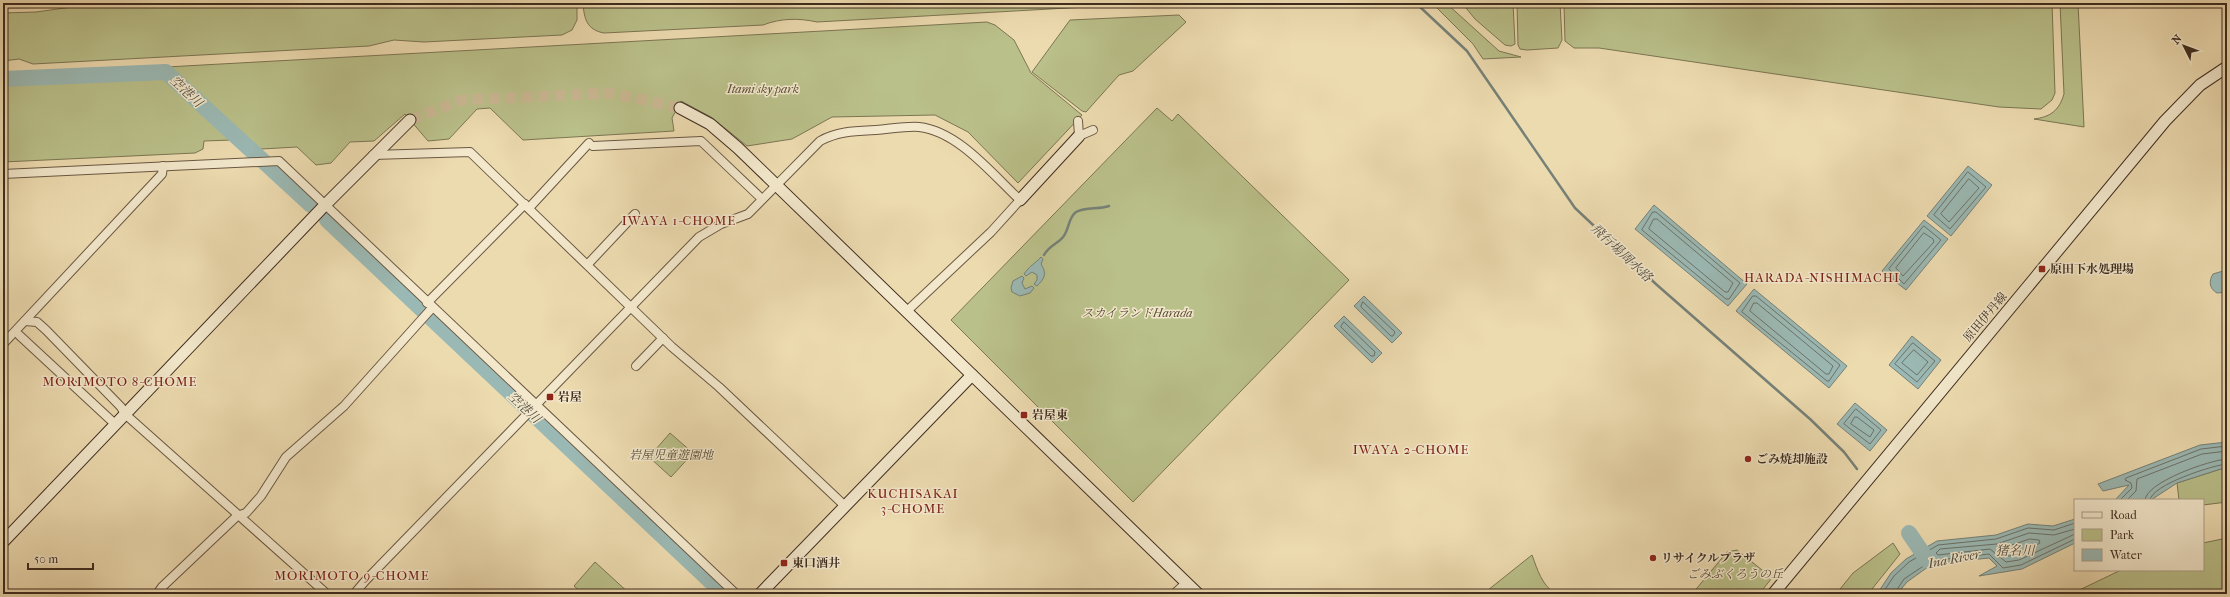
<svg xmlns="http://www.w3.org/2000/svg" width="2230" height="597" font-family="'IM FELL French Canon','Noto Serif JP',serif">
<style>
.green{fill:#bac08a;stroke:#7c7654}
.water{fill:#9bb9b4;stroke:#768178}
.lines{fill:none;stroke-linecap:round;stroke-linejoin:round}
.shore{stroke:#6c726a;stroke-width:1}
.stream{stroke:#768178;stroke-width:2.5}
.river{stroke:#9bb9b4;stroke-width:16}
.secondary-tunnel{stroke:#cab893;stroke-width:11;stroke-dasharray:11 5.5;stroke-linecap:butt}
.street-casing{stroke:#6a5843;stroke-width:10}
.secondary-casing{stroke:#3e2c1f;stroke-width:13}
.street{stroke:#f3e8cc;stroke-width:8}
.secondary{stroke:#f3e8cc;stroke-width:11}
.poi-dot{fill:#8f2418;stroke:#f3e8cc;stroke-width:1.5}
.labels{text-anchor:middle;stroke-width:3;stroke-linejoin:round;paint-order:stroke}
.park-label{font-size:12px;font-style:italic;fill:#574a34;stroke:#f3e8cc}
.poi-label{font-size:12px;font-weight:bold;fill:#3e2c1f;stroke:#f3e8cc;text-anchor:start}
.street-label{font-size:12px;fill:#3e2c1f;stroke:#f3e8cc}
.water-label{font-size:13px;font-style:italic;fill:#554f44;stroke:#f3e8cc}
.neighbourhood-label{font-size:13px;letter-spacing:1px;fill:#7a1f14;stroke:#f3e8cc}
</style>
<rect width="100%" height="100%" fill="#eddbb0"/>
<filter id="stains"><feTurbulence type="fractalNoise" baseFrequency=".005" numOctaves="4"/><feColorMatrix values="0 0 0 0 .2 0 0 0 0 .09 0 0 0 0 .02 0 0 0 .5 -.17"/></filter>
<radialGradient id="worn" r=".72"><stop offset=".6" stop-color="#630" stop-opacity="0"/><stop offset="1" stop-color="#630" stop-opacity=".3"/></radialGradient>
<g class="green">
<polygon points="3,3 119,3 110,4 110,7 194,3 577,3 577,20 572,30 562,35 424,42 394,40 369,46 33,64 19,59 3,61 3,13 36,12 72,7 3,8"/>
<path d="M583 3H1158L817 22C799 18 781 18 763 25L604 33C587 30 584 19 583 3Z"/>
<polygon points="1432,3 1446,3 1499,51 1521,57 1483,59 1473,44"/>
<polygon points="1462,3 1513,3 1515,44 1511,46 1505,45 1475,19"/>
<polygon points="1517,3 1560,3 1562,40 1558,48 1527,50 1520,49 1518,45"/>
<polygon points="1564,3 2052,3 2055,93 2052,100 2041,109 1999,107 1599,48 1574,48 1565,41"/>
<path d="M2060 3H2078L2084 127 2034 119C2050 117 2059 111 2064 94Z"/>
<polygon points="1179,15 1186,22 1133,71 1119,75 1086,112 1082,111 1032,72 1070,20"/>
<polygon points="987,22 995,25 1014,40 1031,73 1082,115 1018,183 968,132 935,115 832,117 792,139 747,146 711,117 681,101 672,118 674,131 523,140 490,108 477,109 449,139 428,141 405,114 374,141 350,142 331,163 316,165 297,147 244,150 232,140 204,141 203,149 195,153 3,162 3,78 166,67"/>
<polygon points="1157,108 1172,121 1178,114 1349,280 1133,502 951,320"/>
<polygon points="670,433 693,453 671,477 649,457"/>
<polygon points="2227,467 2227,502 2203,505 2203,500 2179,500 2177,483"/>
<polygon points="2227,538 2227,594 2071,594 2121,570 2203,570 2203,543"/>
<polygon points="1893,543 1900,554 1868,594 1836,594 1853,573"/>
<polygon points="1737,550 1772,578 1759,594 1692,594 1727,552"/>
<path d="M1532 555C1538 571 1541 583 1555 594H1483Z"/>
<polygon points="595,562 630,594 583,594 574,586"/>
</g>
<g class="water">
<polygon points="1968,166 1992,185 1951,236 1927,216"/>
<polygon points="1654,205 1747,284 1728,306 1635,229"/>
<polygon points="1924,220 1948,239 1906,290 1882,271"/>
<path d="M1041 257 1043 259 1041 264C1047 274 1045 278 1037 286L1034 284 1037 280V275L1032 272 1026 276 1024 274C1030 265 1035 264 1041 257Z"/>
<path d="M2223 271 2227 273V292L2217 293C2210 289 2208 282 2213 274Z"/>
<polygon points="1022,276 1024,278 1022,283 1025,289 1032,286 1034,288 1030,293 1020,296 1012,292 1011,288 1013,281"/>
<polygon points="1754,289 1847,366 1829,388 1736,311"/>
<polygon points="1364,296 1402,333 1392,343 1354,306"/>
<polygon points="1344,316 1382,353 1372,363 1334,326"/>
<polygon points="1912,336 1941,360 1918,389 1889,365"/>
<polygon points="1855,403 1887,430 1870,451 1837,424"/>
<polygon points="2227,442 2227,467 2177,483 2151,500 2115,500 2129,485 2103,491 2098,484 2200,445"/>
<polygon points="2075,519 2075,543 2022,569 1979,576 1997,566 1989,558 1932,564 1907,582 1897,594 1877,594 1891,573 1906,559 1937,541 1996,535 2028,524 2053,526"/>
</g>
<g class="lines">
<g class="shore">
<polygon points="1968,172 1986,187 1950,229 1934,215"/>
<polygon points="1969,179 1979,188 1949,222 1941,214"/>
<polygon points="1653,212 1656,212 1740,283 1729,299 1726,299 1642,230"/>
<polygon points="1654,219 1657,219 1733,283 1728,292 1725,292 1649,229"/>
<polygon points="1924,226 1941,240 1904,284 1889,269"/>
<polygon points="1924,233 1933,239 1934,242 1903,276 1896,268"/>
<polygon points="1753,296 1756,296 1840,365 1829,381 1827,381 1742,312"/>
<polygon points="1363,302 1395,332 1393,336 1391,336 1361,307"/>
<polygon points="1754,303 1757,303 1833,366 1829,374 1826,374 1750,311"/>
<polygon points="1344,322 1375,352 1374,356 1371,356 1341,327"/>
<polygon points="1913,343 1935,361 1917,382 1895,364"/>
<polygon points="1914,350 1928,362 1917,375 1902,363"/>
<polygon points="1856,409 1881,430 1870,444 1844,424"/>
<polygon points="1855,417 1857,417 1874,430 1870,437 1851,424"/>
<polyline points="2120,500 2132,488 2131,483 2125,480 2126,478 2201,449 2227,446"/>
<polyline points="2127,500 2136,491 2137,479 2202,454 2227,451"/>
<path d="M2145 500C2146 482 2210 460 2227 459"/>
<path d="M2150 500C2151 485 2213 465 2227 464"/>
<polyline points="2075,529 2054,535 2029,533 1997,544 1940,549 1936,553 1938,555 1990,549 2006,562 2019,560 2075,534"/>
<polygon points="2030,539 2039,540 2040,543 2017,555 2008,556 2003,551 2004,548"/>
<polyline points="1882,594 1894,576 1909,562 1938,545 1996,539 2028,528 2054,530 2075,523"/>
<polyline points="1894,594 1904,579 1931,561 1989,554 2003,568 2021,565 2075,539"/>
</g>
<g class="stream">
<polyline points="1419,6 1467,51 1575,208 1657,285 1810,419 1844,452 1857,469"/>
<path d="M1044 255C1050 244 1061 243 1065 234 1069 227 1069 217 1076 212 1086 206 1098 210 1109 206"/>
</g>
<g class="river">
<polyline points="3,79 166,72 311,205"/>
<polyline points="327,220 724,594"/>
<polyline points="1909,533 1928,561"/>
</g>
<polyline class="secondary-tunnel" points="410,120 462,100 611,93 680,108"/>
<g class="street-casing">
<g id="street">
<polyline points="1078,121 1079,136 1093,130"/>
<polyline points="593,146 701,141 762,199"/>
<polyline points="373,155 470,152 672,347 719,387 845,506"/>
<polyline points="3,174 279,161 736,594"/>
<polyline points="529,208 589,143"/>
<polyline points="588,264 635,214"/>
<polyline points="427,303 525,204"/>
<polyline points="25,321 37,322 46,330 121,407 125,414 327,594"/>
<polyline points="19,335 115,424"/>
<polyline points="3,344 162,174 163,166"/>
<polyline points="636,366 663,338"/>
<polyline points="157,594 162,587 237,516 246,513 261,496 286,457 344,406 432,308"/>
<path d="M354 594 366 580 699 237 721 224 748 214 820 141C838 131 856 131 876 130 890 129 906 126 919 127 958 131 993 175 1020 200L991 232 907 311"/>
<polyline points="1174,594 1186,583"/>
</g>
</g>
<g class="secondary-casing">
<g id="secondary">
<polyline points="680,108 710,124 738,148 1198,594"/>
<polyline points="1020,200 1079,136"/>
<polyline points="3,542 325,205 410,120"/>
<polyline points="760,594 972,375"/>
<polyline points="1773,594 2165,121 2200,85 2227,67"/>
</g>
</g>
<use href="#street" class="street"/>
<use href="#secondary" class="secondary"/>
</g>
<g class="poi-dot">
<rect x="2038" y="265" width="8" height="8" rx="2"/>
<rect x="546" y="393" width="8" height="8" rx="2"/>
<rect x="1020" y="411" width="8" height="8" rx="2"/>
<circle cx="1748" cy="459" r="4"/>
<circle cx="1653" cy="558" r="4"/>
<rect x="780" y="559" width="8" height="8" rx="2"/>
</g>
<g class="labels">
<g class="park-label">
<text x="763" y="93">Itami sky park</text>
<text x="1137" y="317">スカイランドHarada</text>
<text x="671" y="459">岩屋児童遊園地</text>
<text x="1735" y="578">ごみぶくろうの丘</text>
</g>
<g class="poi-label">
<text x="2050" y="273">原田下水処理場</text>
<text x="558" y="401">岩屋</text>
<text x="1032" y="419">岩屋東</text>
<text x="1756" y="463">ごみ焼却施設</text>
<text x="1661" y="562">リサイクルプラザ</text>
<text x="792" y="567">東口酒井</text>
</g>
<g class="street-label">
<text transform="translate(1985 317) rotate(-50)" y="4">原田伊丹線</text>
</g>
<g class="water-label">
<text transform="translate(187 91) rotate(43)" y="5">空港川</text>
<text transform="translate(1622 252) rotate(43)" y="5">飛行場周水路</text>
<text transform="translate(525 407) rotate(43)" y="5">空港川</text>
<text x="2015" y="555">猪名川</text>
<text transform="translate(1954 558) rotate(-11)" y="5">Ina River</text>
</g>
<g class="neighbourhood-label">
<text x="679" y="225">IWAYA 1-CHOME</text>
<text x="1822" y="282">HARADA-NISHIMACHI</text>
<text x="120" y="386">MORIMOTO 8-CHOME</text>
<text x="1411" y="454">IWAYA 2-CHOME</text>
<text x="913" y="498">KUCHISAKAI<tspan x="913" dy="15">3-CHOME</tspan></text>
<text x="352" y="580">MORIMOTO 9-CHOME</text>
</g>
</g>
<rect width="2230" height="597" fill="none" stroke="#eddbb0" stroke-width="16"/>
<rect x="4" y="4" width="2222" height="589" fill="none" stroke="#3e2c1f" stroke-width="2"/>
<rect x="8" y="8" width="2214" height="581" fill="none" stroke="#3e2c1f"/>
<rect x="2074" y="499" width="130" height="72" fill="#f3e8cc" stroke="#ab9d87"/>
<rect x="2082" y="512" width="20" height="6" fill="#f3e8cc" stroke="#ab9d87"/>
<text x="2110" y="519" font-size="12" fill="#3e2c1f">Road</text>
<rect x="2082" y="529" width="20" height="12" fill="#bac08a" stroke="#ab9d87"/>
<text x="2110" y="539" font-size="12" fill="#3e2c1f">Park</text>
<rect x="2082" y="549" width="20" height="12" fill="#9bb9b4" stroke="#ab9d87"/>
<text x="2110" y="559" font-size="12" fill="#3e2c1f">Water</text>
<g transform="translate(2184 46) rotate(312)" stroke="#f3e8cc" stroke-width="3" paint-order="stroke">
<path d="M0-3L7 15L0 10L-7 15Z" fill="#3e2c1f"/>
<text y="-6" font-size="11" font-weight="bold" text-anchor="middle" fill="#3e2c1f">N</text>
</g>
<path d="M28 563v6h65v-6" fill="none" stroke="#3e2c1f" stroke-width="2"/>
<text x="34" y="563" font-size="12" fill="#3e2c1f" stroke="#f3e8cc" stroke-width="3" paint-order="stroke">50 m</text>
<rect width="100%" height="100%" filter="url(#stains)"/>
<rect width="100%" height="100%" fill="url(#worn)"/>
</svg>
